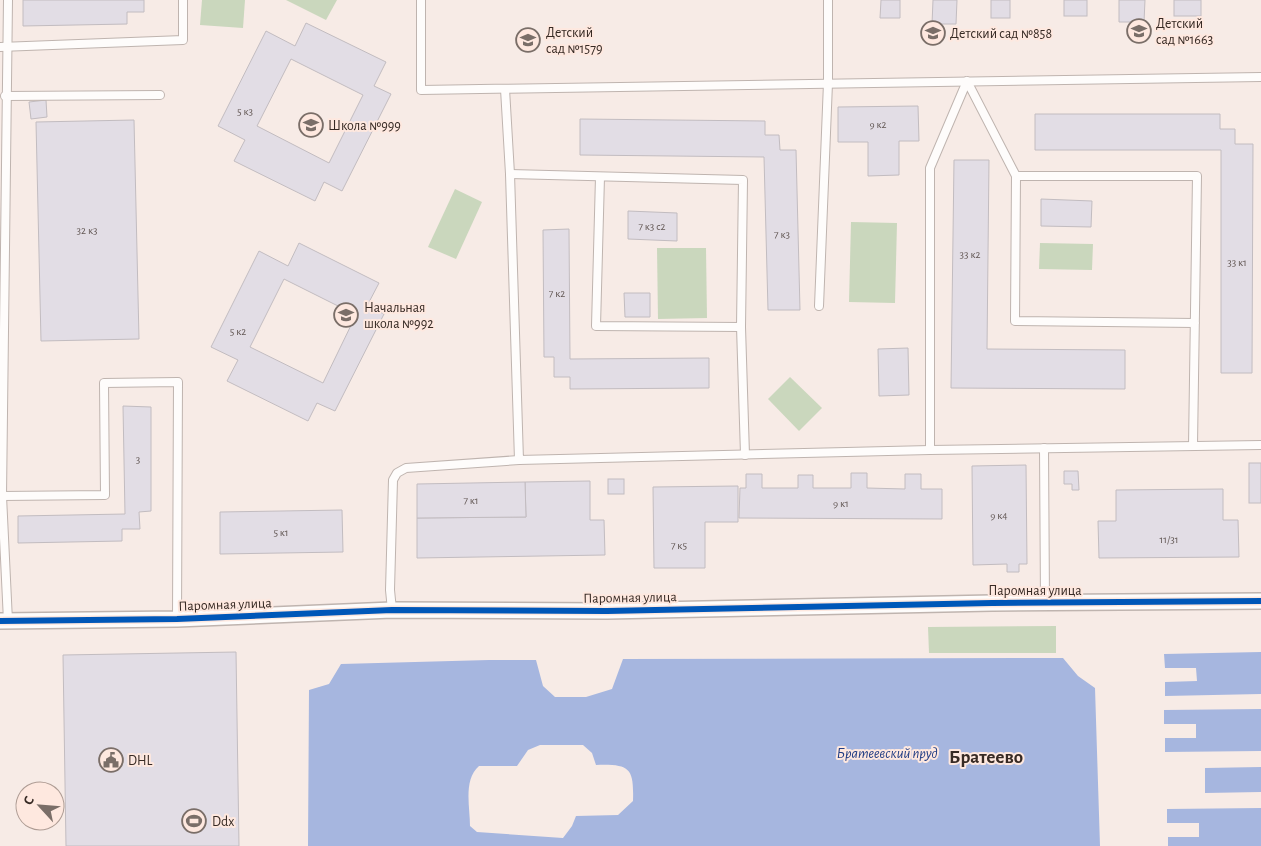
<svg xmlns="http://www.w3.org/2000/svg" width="1261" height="846" font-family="'Alegreya Sans',sans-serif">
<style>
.green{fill:#cad7bd}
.water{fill:#a6b6df;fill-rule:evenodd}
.building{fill:#e2dde5;stroke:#c2bcc0;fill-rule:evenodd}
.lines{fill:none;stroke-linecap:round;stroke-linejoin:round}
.service-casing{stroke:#bfb4af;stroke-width:10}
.minor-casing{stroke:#bfb4af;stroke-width:18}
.service{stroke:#fefcfb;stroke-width:8}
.minor{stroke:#fefcfb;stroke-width:15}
.cycleway-casing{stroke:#fee8df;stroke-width:9}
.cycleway{stroke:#0057b8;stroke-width:6}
.labels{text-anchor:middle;stroke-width:4;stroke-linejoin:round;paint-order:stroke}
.number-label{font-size:11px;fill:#625754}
.poi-label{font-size:14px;fill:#372a24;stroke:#fee8df;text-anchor:start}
.street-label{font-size:14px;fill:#372a24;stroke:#fee8df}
.water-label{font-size:15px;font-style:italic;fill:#213d84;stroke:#fee8df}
.district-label{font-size:19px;font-weight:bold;fill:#372a24;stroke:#fee8df}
</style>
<rect width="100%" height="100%" fill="#f7ebe6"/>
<g class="green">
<polygon points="202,0 245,0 243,28 200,25"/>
<polygon points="286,0 337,0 326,20"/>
<polygon points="455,189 482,202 456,259 428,247"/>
<polygon points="851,222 897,223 895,303 849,302"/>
<polygon points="1040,243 1093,244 1092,270 1039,269"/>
<polygon points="706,248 707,318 658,319 657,248"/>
<polygon points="790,377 822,408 799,431 768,399"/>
<polygon points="1056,626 1056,653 929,653 928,627"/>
</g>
<g class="water">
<polygon points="1261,652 1261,694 1165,696 1165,682 1197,681 1196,668 1165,668 1164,654"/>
<path d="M1063 658 1078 676 1095 688 1100 846H308L309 690 329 684 341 664 489 660H536L543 686 555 697H586L612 689 623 659ZM540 745H583L592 753 596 765C630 764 634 768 633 801L618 815 576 816 572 826 563 838 477 832 470 826C470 807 463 780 479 766H517L528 750Z"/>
<polygon points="1261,709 1261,751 1165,752 1165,738 1196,738 1196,724 1164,724 1164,710"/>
<polygon points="1261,767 1261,792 1205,793 1205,768"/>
<polygon points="1261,808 1261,846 1168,846 1168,837 1199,837 1199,823 1167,823 1167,809"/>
</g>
<g class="building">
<polygon points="23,0 144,0 144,12 127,12 127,24 23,26"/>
<polygon points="881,0 900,0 900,18 880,18"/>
<polygon points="933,0 957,0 956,24 932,24"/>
<rect x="991" y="0" width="19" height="18"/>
<rect x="1064" y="0" width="23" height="16"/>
<polygon points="1119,0 1145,0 1144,22 1119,22"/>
<rect x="1174" y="0" width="27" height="16"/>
<path d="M306 23 386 62 374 86 391 94 342 191 324 182 315 201 234 161 245 140 218 126 266 31 295 46ZM291 59 363 95 329 163 257 126Z"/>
<polygon points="46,100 47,117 31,119 29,102"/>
<polygon points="918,106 919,141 899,141 899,175 868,176 868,142 838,142 838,107"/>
<polygon points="1035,114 1220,114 1220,129 1235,129 1235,144 1253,144 1252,373 1221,373 1221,150 1035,150"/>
<polygon points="580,119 765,121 765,135 779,135 780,150 796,150 800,310 768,310 764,157 580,155"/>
<polygon points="134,120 139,339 41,341 36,122"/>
<polygon points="954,160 989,160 987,349 1125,350 1125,389 951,388"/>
<polygon points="1041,199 1092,201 1091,227 1041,226"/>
<polygon points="628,211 677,213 677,241 628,239"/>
<polygon points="569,229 570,359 709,358 709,388 570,389 570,377 554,377 554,357 544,357 543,230"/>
<path d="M299 243 379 283 367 306 384 314 335 411 317 403 308 421 227 381 238 360 211 347 259 251 288 266ZM284 279 356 315 323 383 250 347Z"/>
<polygon points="624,293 650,293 650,317 625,317"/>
<polygon points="908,348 909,395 879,396 878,349"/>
<polygon points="123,406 151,407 151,511 139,512 140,529 122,529 122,541 18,543 18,516 125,514"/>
<rect x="1249" y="463" width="12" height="40"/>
<polygon points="1026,465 1027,564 1019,564 1019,572 1007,572 1007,564 973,565 972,466"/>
<polygon points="1064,471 1078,471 1079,490 1072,490 1072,484 1064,484"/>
<polygon points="851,473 867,473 867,488 905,489 905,474 921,474 921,489 942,489 942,519 739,518 740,488 746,488 746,474 762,474 762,488 798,488 798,475 813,475 813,488 851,488"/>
<rect x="608" y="479" width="16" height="15"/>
<polygon points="590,481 590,520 604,520 605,555 417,558 417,518 526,517 525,482"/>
<polygon points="525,482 526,517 417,518 417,484"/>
<polygon points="738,486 738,522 705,522 705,568 654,568 653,487"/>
<polygon points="1223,489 1223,520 1238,520 1239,557 1099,558 1098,521 1116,521 1116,490"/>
<polygon points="342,510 343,552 220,554 220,512"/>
<polygon points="236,652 239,846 66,846 63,655"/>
</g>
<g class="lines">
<g class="service-casing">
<g id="service">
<polyline points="8,0 2,496 8,621"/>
<polyline points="421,0 421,90 1261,77"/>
<polyline points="0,47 183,40 183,0"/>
<polyline points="505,89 510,174 519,460 930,450 1261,445"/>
<polyline points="5,96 160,95"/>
<polyline points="510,174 743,180 741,327 596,326 600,177"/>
<polyline points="819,306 828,83 828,0"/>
<polyline points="741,327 745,455"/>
<polyline points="1193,446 1197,176 1016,176 1015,321 1195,323"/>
<polyline points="1044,448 1045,603"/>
<polyline points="930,450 930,168 967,81 1016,176"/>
<polyline points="2,496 105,495 104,383 178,382 177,619"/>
<polyline points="392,610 390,590 393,480 397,473 406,468 519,460"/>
</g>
</g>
<g class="minor-casing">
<polyline id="minor" points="0,621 177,619 392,610 607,611 992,603 1261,601"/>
</g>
<use href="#service" class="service"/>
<use href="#minor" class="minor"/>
<g class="cycleway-casing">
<polyline id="cycleway" points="0,621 177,619 392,610 607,611 992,603 1261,601"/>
</g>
<use href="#cycleway" class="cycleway"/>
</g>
<defs>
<g id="school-ring" transform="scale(1.25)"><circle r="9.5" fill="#fee8df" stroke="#7a6e68" stroke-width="1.5"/><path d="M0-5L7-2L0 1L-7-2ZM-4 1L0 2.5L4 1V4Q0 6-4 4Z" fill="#7a6e68"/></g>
<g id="civic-ring" transform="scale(1.25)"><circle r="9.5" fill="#fee8df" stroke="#7a6e68" stroke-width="1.5"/><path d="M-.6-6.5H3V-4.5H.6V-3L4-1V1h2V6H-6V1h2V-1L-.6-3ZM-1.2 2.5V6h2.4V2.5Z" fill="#7a6e68"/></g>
<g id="stadium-ring" transform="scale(1.25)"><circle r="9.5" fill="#fee8df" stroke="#7a6e68" stroke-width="1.5"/><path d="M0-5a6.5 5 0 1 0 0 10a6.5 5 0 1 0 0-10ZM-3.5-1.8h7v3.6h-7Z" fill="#7a6e68"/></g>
</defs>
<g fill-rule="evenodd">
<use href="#school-ring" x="1139" y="31"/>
<use href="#school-ring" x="933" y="33"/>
<use href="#school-ring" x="528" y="40"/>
<use href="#school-ring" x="311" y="125"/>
<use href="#school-ring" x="346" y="315"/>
<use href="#civic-ring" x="111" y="760"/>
<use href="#stadium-ring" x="194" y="821"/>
</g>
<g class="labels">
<g class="number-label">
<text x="245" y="115">5 к3</text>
<text x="878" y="128">9 к2</text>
<text x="652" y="230">7 к3 с2</text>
<text x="87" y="234">32 к3</text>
<text x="782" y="238">7 к3</text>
<text x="970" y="258">33 к2</text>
<text x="1237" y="266">33 к1</text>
<text x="557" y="297">7 к2</text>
<text x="238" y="335">5 к2</text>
<text x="138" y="463">3</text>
<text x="471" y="504">7 к1</text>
<text x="841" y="507">9 к1</text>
<text x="999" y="519">9 к4</text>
<text x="281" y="536">5 к1</text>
<text x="1169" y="543">11/31</text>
<text x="679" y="549">7 к5</text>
</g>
<g class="poi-label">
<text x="1156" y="28">Детский<tspan x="1156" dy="16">сад №1663</tspan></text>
<text x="546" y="37">Детский<tspan x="546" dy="16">сад №1579</tspan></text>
<text x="950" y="38">Детский сад №858</text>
<text x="328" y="130">Школа №999</text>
<text x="364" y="312">Начальная<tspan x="364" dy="16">школа №992</tspan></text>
<text x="128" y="765">DHL</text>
<text x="212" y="826">Ddx</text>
</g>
<g class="street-label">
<text x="1035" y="595">Паромная улица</text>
<text transform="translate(630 597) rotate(-1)" y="5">Паромная улица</text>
<text transform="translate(225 604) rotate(-2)" y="5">Паромная улица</text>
</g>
<g class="water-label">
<text x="887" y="758">Братеевский пруд</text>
</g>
<g class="district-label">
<text x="986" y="763">Братеево</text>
</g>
</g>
<g transform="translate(40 806) rotate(296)"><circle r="24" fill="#fee8df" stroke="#ae9c94"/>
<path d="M0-4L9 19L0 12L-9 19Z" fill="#7a6e68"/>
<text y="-8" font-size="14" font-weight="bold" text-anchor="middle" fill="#372a24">С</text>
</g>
</svg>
